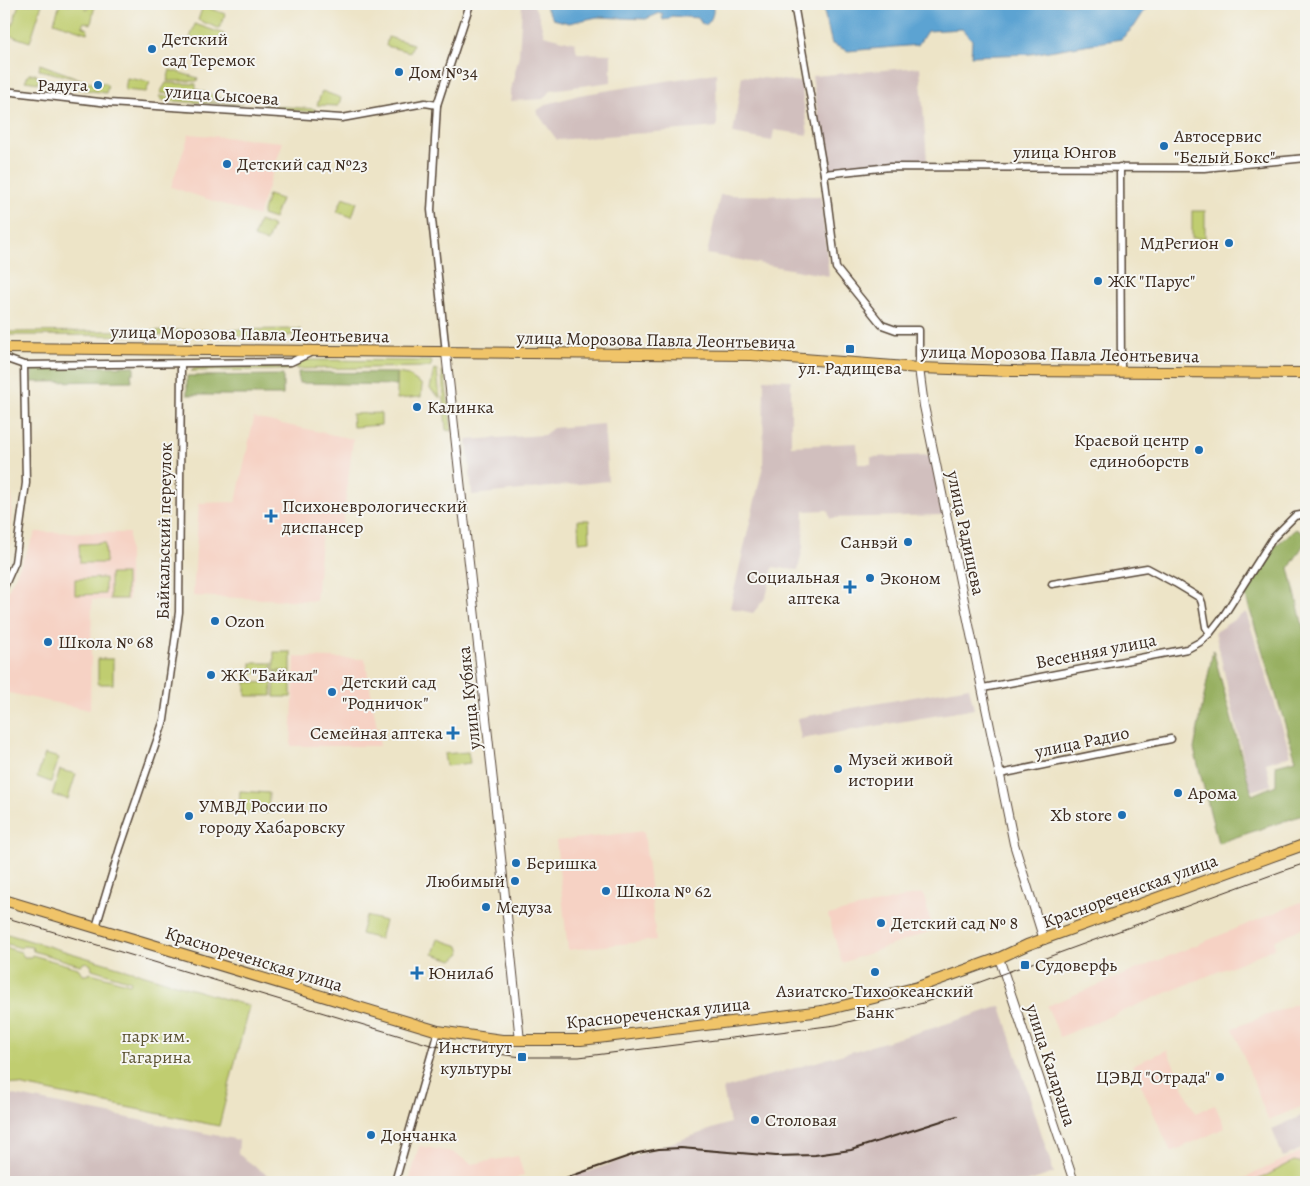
<svg xmlns="http://www.w3.org/2000/svg" width="1310" height="1186" font-family="Alegreya,serif">
<style>
.built{fill:#f6d2c4}
.industrial{fill:#d1bfbe}
.green{fill:#c0cd6f;stroke:#7e7c46}
.forest{fill:#98b062;stroke:#6a6d40}
.water{fill:#5ba3d2;stroke:#4b6678}
.lines{fill:none;stroke-linecap:round;stroke-linejoin:round}
.minor-casing{stroke:#564637;stroke-width:9}
.tertiary-casing{stroke:#564637;stroke-width:10}
.primary-casing{stroke:#564637;stroke-width:12}
.minor{stroke:#fff;stroke-width:6}
.tertiary{stroke:#fff;stroke-width:8}
.primary{stroke:#f0c469;stroke-width:10}
.tram{stroke:#3b2a1e;stroke-width:1}
.rail{stroke:#3b2a1e;stroke-width:2}
.poi-dot{fill:#1f6fb2;stroke:#f6f6f2;stroke-width:2}
.labels{text-anchor:middle;stroke-width:4;stroke-linejoin:round;paint-order:stroke}
.poi-label{font-size:18px;fill:#3b2a1e;stroke:#f6f6f2;text-anchor:start}
.street-label{font-size:18px;fill:#3b2a1e;stroke:#f6f6f2}
.park-label{font-size:18px;fill:#5c5332;stroke:#f6f6f2}
</style>
<rect width="100%" height="100%" fill="#f6f6f2"/>
<filter id="ink" filterUnits="userSpaceOnUse"><feTurbulence type="fractalNoise" baseFrequency=".02" numOctaves="2"/><feDisplacementMap in="SourceGraphic" scale="10" xChannelSelector="R" yChannelSelector="G"/><feConvolveMatrix kernelMatrix="1 2 1 2 8 2 1 2 1" color-interpolation-filters="sRGB"/></filter>
<filter id="wash" filterUnits="userSpaceOnUse"><feTurbulence type="fractalNoise" baseFrequency=".0096" numOctaves="4" result="noise"/><feDisplacementMap in="SourceGraphic" scale="20" xChannelSelector="R" yChannelSelector="G"/><feGaussianBlur stdDeviation="1.12" result="paint"/><feColorMatrix in="noise" values="0 0 0 0 0 0 0 0 0 0 0 0 0 0 0 0 0 1.4 0 .05"/><feComposite in="paint" operator="in"/></filter>
<g filter="url(#wash)">
<rect width="100%" height="100%" fill="#ede4c7"/>
<g class="built">
<polygon points="189,134 283,142 258,216 171,187"/>
<polygon points="254,418 353,439 342,531 322,528 316,601 193,596 199,503 236,502"/>
<polygon points="4,464 6,464 5,493 12,494 9,554 4,554"/>
<polygon points="36,532 129,533 129,600 92,600 90,710 4,692 4,599"/>
<polygon points="295,657 365,659 380,746 291,746"/>
<polygon points="644,831 656,940 568,950 556,841"/>
<polygon points="923,893 933,930 842,963 828,915"/>
<polygon points="1306,900 1306,926 1274,941 1275,948 1060,1037 1047,1006"/>
<polygon points="1306,1000 1306,1105 1268,1120 1233,1028"/>
<polygon points="1167,1050 1195,1113 1215,1105 1225,1128 1171,1152 1132,1065"/>
<polygon points="419,1146 452,1152 472,1164 518,1156 524,1175 510,1182 409,1182"/>
<polygon points="1306,1149 1306,1182 1236,1182"/>
</g>
<g class="industrial">
<polygon points="522,4 533,4 539,16 544,35 575,43 577,53 611,54 611,82 551,90 543,99 511,101 511,90 519,55"/>
<polygon points="920,67 927,160 826,171 812,76"/>
<polygon points="716,73 717,127 557,140 536,111 547,104 579,95"/>
<polygon points="742,76 801,82 808,135 774,130 772,141 733,134"/>
<polygon points="720,195 821,196 829,276 707,254"/>
<polygon points="764,379 791,380 791,446 857,443 858,464 871,464 871,457 932,455 943,515 830,518 828,510 804,511 803,547 798,570 773,567 766,597 753,613 730,608 763,466"/>
<polygon points="604,424 608,481 472,495 467,440 544,435 553,428"/>
<polygon points="1246,612 1291,755 1266,763 1271,785 1251,791 1215,632"/>
<polygon points="969,687 974,709 801,739 797,718"/>
<polygon points="1001,1006 1054,1173 1027,1182 557,1182 730,1123 723,1089 933,1028"/>
<polygon points="4,1093 239,1140 238,1154 270,1177 274,1182 4,1182"/>
<polygon points="1306,1114 1306,1147 1283,1157 1272,1129"/>
</g>
<g class="green">
<polygon points="19,4 42,4 30,42 9,35"/>
<polygon points="60,4 87,4 85,9 87,10 89,4 95,5 91,24 84,22 82,26 88,29 87,33 54,22"/>
<polygon points="203,6 225,14 220,27 218,28 198,20"/>
<polygon points="195,24 224,34 220,48 190,38"/>
<polygon points="388,37 413,44 410,52 386,46"/>
<polygon points="40,64 99,86 101,83 105,83 108,86 106,93 25,81 29,74 36,74 38,79 77,84 78,79 39,70"/>
<polygon points="170,70 198,78 197,81 167,81"/>
<polygon points="127,78 150,82 146,92 125,90"/>
<polygon points="166,83 196,84 196,89 229,101 160,93"/>
<polygon points="322,91 341,98 338,106 317,105"/>
<polygon points="159,96 243,105 168,101 162,100"/>
<polygon points="263,105 315,109 314,112 263,108"/>
<polygon points="268,195 281,199 274,219 262,215"/>
<polygon points="343,197 357,202 352,217 337,212"/>
<rect x="1192" y="211" width="13" height="27"/>
<polygon points="259,221 273,226 267,242 254,237"/>
<polygon points="300,329 301,332 288,336 4,335 4,332"/>
<polygon points="302,360 431,361 432,363 430,367 296,369 297,361"/>
<polygon points="287,367 290,370 191,371 195,368"/>
<polygon points="434,369 437,370 440,398 430,389"/>
<polygon points="442,371 444,371 452,431 446,430"/>
<polygon points="397,373 408,375 422,385 421,397 397,399"/>
<polygon points="381,413 381,425 353,427 352,414"/>
<polygon points="578,520 589,520 590,541 579,542"/>
<polygon points="105,543 106,563 80,563 79,544"/>
<rect x="110" y="574" width="16" height="25"/>
<polygon points="105,578 105,594 75,595 75,579"/>
<rect x="274" y="652" width="17" height="19"/>
<rect x="98" y="659" width="15" height="25"/>
<rect x="251" y="663" width="21" height="10"/>
<polygon points="275,672 291,672 291,697 274,697"/>
<polygon points="246,682 272,683 272,696 246,696"/>
<polygon points="468,752 470,763 446,766 444,754"/>
<polygon points="45,754 59,758 51,782 37,777"/>
<polygon points="60,770 76,774 68,799 52,795"/>
<polygon points="240,791 269,793 268,813 239,812"/>
<polygon points="366,916 385,921 380,939 361,934"/>
<polygon points="4,933 249,1006 219,1126 4,1082 4,947 21,952 24,957 31,957 32,955 78,968 83,975 87,975 91,973 130,984 131,981 92,969 91,965 86,962 80,965 33,951 32,947 23,946 21,948 4,943"/>
<polygon points="438,939 459,946 461,953 453,960 433,954"/>
<polygon points="1294,1161 1304,1163 1306,1166 1306,1182 1254,1182"/>
</g>
<g class="forest">
<polygon points="134,366 134,373 131,373 132,381 32,382 32,368"/>
<polygon points="298,372 397,373 397,385 299,383"/>
<polygon points="283,375 283,395 187,395 187,376"/>
<polygon points="1296,529 1306,536 1306,541 1289,568 1306,639 1306,814 1218,843 1194,749 1213,650 1252,795 1276,785 1276,765 1296,760 1245,594 1275,546"/>
</g>
<g class="water">
<path d="M544 4H712C715 11 712 20 706 25L701 23 699 18 671 16 669 19 663 20 662 17 663 14 660 13 646 19 597 17 569 23 553 19Z"/>
<polygon points="822,4 1149,4 1134,27 1121,39 1031,54 971,56 972,40 962,29 927,31 918,45 848,51 832,44"/>
</g>
</g>
<g filter="url(#ink)">
<g class="lines">
<g class="minor-casing">
<g id="minor">
<polyline points="794,4 824,174 836,268 882,325 896,330 919,330 919,368"/>
<polyline points="4,91 109,103 342,118 425,103 437,105"/>
<polyline points="1120,167 1121,373"/>
<polyline points="824,174 890,167 1204,168 1306,158"/>
<polyline points="446,353 431,210 437,105 470,4"/>
<polyline points="4,358 24,365 291,362 312,352"/>
<polyline points="1052,584 1147,568 1175,583 1200,598 1202,603 1206,627 1210,633 1224,615 1273,538 1295,516 1306,514"/>
<polyline points="4,587 15,562 26,483 24,365"/>
<polyline points="983,688 1187,649 1200,642 1210,633"/>
<polyline points="1000,774 1171,739"/>
<polyline points="96,927 120,848 164,720 179,612 181,364"/>
<polyline points="395,1182 438,1031"/>
</g>
</g>
<g class="tertiary-casing">
<g id="tertiary">
<polyline points="446,353 495,800 520,1041"/>
<polyline points="919,368 924,406 1014,844 1044,940"/>
<polyline points="999,958 1074,1182"/>
</g>
</g>
<g class="primary-casing">
<g id="primary">
<polyline points="4,348 751,355 919,368 1012,371 1306,373"/>
<polyline points="4,900 438,1031 502,1040 581,1040 822,1011 918,987 999,958 1027,945 1306,844"/>
</g>
</g>
<use href="#minor" class="minor"/>
<use href="#tertiary" class="tertiary"/>
<use href="#primary" class="primary"/>
<polyline class="tram" points="4,917 434,1046 522,1057 579,1057 836,1025 923,1003 1285,870 1306,863"/>
<polyline class="rail" points="554,1182 638,1153 659,1149 681,1148 776,1156 815,1155 851,1150 957,1116"/>
</g>
</g>
<g class="poi-dot">
<circle cx="152" cy="49" r="5"/>
<circle cx="399" cy="72" r="5"/>
<circle cx="98" cy="85" r="5"/>
<circle cx="1164" cy="146" r="5"/>
<circle cx="227" cy="164" r="5"/>
<circle cx="1229" cy="243" r="5"/>
<circle cx="1098" cy="281" r="5"/>
<rect x="845" y="344" width="10" height="10" rx="2.5"/>
<circle cx="417" cy="407" r="5"/>
<circle cx="1199" cy="450" r="5"/>
<path d="M268.5 508.5h5v5h5v5h-5v5h-5v-5h-5v-5h5z"/>
<circle cx="908" cy="542" r="5"/>
<circle cx="870" cy="578" r="5"/>
<path d="M847.5 579.5h5v5h5v5h-5v5h-5v-5h-5v-5h5z"/>
<circle cx="215" cy="621" r="5"/>
<circle cx="48" cy="642" r="5"/>
<circle cx="211" cy="675" r="5"/>
<circle cx="332" cy="692" r="5"/>
<path d="M450.5 725.5h5v5h5v5h-5v5h-5v-5h-5v-5h5z"/>
<circle cx="838" cy="769" r="5"/>
<circle cx="1178" cy="793" r="5"/>
<circle cx="1122" cy="815" r="5"/>
<circle cx="189" cy="816" r="5"/>
<circle cx="516" cy="863" r="5"/>
<circle cx="515" cy="881" r="5"/>
<circle cx="606" cy="891" r="5"/>
<circle cx="486" cy="907" r="5"/>
<circle cx="881" cy="923" r="5"/>
<rect x="1020" y="960" width="10" height="10" rx="2.5"/>
<circle cx="875" cy="972" r="5"/>
<path d="M414.5 965.5h5v5h5v5h-5v5h-5v-5h-5v-5h5z"/>
<rect x="517" y="1052" width="10" height="10" rx="2.5"/>
<circle cx="1220" cy="1077" r="5"/>
<circle cx="755" cy="1120" r="5"/>
<circle cx="371" cy="1135" r="5"/>
</g>
<g class="labels">
<g class="poi-label">
<text x="162" y="45">Детский<tspan x="162" dy="21">сад Теремок</tspan></text>
<text x="409" y="78">Дом №34</text>
<text x="88" y="91" text-anchor="end">Радуга</text>
<text x="1174" y="142">Автосервис<tspan x="1174" dy="21">"Белый Бокс"</tspan></text>
<text x="237" y="170">Детский сад №23</text>
<text x="1219" y="249" text-anchor="end">МдРегион</text>
<text x="1108" y="287">ЖК "Парус"</text>
<text x="850" y="374" text-anchor="middle">ул. Радищева</text>
<text x="427" y="413">Калинка</text>
<text x="1189" y="446" text-anchor="end">Краевой центр<tspan x="1189" dy="21">единоборств</tspan></text>
<text x="282" y="512">Психоневрологический<tspan x="282" dy="21">диспансер</tspan></text>
<text x="898" y="548" text-anchor="end">Санвэй</text>
<text x="840" y="583" text-anchor="end">Социальная<tspan x="840" dy="21">аптека</tspan></text>
<text x="880" y="584">Эконом</text>
<text x="225" y="627">Ozon</text>
<text x="58" y="648">Школа № 68</text>
<text x="221" y="681">ЖК "Байкал"</text>
<text x="342" y="688">Детский сад<tspan x="342" dy="21">"Родничок"</tspan></text>
<text x="443" y="739" text-anchor="end">Семейная аптека</text>
<text x="848" y="765">Музей живой<tspan x="848" dy="21">истории</tspan></text>
<text x="1188" y="799">Арома</text>
<text x="199" y="812">УМВД России по<tspan x="199" dy="21">городу Хабаровску</tspan></text>
<text x="1112" y="821" text-anchor="end">Xb store</text>
<text x="526" y="869">Беришка</text>
<text x="505" y="887" text-anchor="end">Любимый</text>
<text x="616" y="897">Школа № 62</text>
<text x="496" y="913">Медуза</text>
<text x="891" y="929">Детский сад № 8</text>
<text x="1035" y="971">Судоверфь</text>
<text x="428" y="979">Юнилаб</text>
<text x="875" y="997" text-anchor="middle">Азиатско-Тихоокеанский<tspan x="875" dy="21">Банк</tspan></text>
<text x="512" y="1053" text-anchor="end">Институт<tspan x="512" dy="21">культуры</tspan></text>
<text x="1210" y="1083" text-anchor="end">ЦЭВД "Отрада"</text>
<text x="765" y="1126">Столовая</text>
<text x="381" y="1141">Дончанка</text>
</g>
<g class="street-label">
<text transform="translate(222 95) rotate(4)" y="6">улица Сысоева</text>
<text x="1065" y="158">улица Юнгов</text>
<text transform="translate(250 334) rotate(1)" y="6">улица Морозова Павла Леонтьевича</text>
<text transform="translate(656 340) rotate(1)" y="6">улица Морозова Павла Леонтьевича</text>
<text transform="translate(1060 354) rotate(1)" y="6">улица Морозова Павла Леонтьевича</text>
<text transform="translate(164 531) rotate(-89)" y="6">Байкальский переулок</text>
<text transform="translate(966 533) rotate(78)" y="6">улица Радищева</text>
<text transform="translate(1096 651) rotate(-11)" y="6">Весенняя улица</text>
<text transform="translate(469 698) rotate(-96)" y="6">улица Кубяка</text>
<text transform="translate(1082 742) rotate(-12)" y="6">улица Радио</text>
<text transform="translate(1130 891) rotate(-20)" y="6">Краснореченская улица</text>
<text transform="translate(254 959) rotate(17)" y="6">Краснореченская улица</text>
<text transform="translate(658 1013) rotate(-6)" y="6">Краснореченская улица</text>
<text transform="translate(1051 1065) rotate(72)" y="6">улица Калараша</text>
</g>
<g class="park-label">
<text x="156" y="1042">парк им.<tspan x="156" dy="21">Гагарина</tspan></text>
</g>
</g>
<rect width="1310" height="1186" fill="none" stroke="#f6f6f2" stroke-width="20"/>
</svg>
